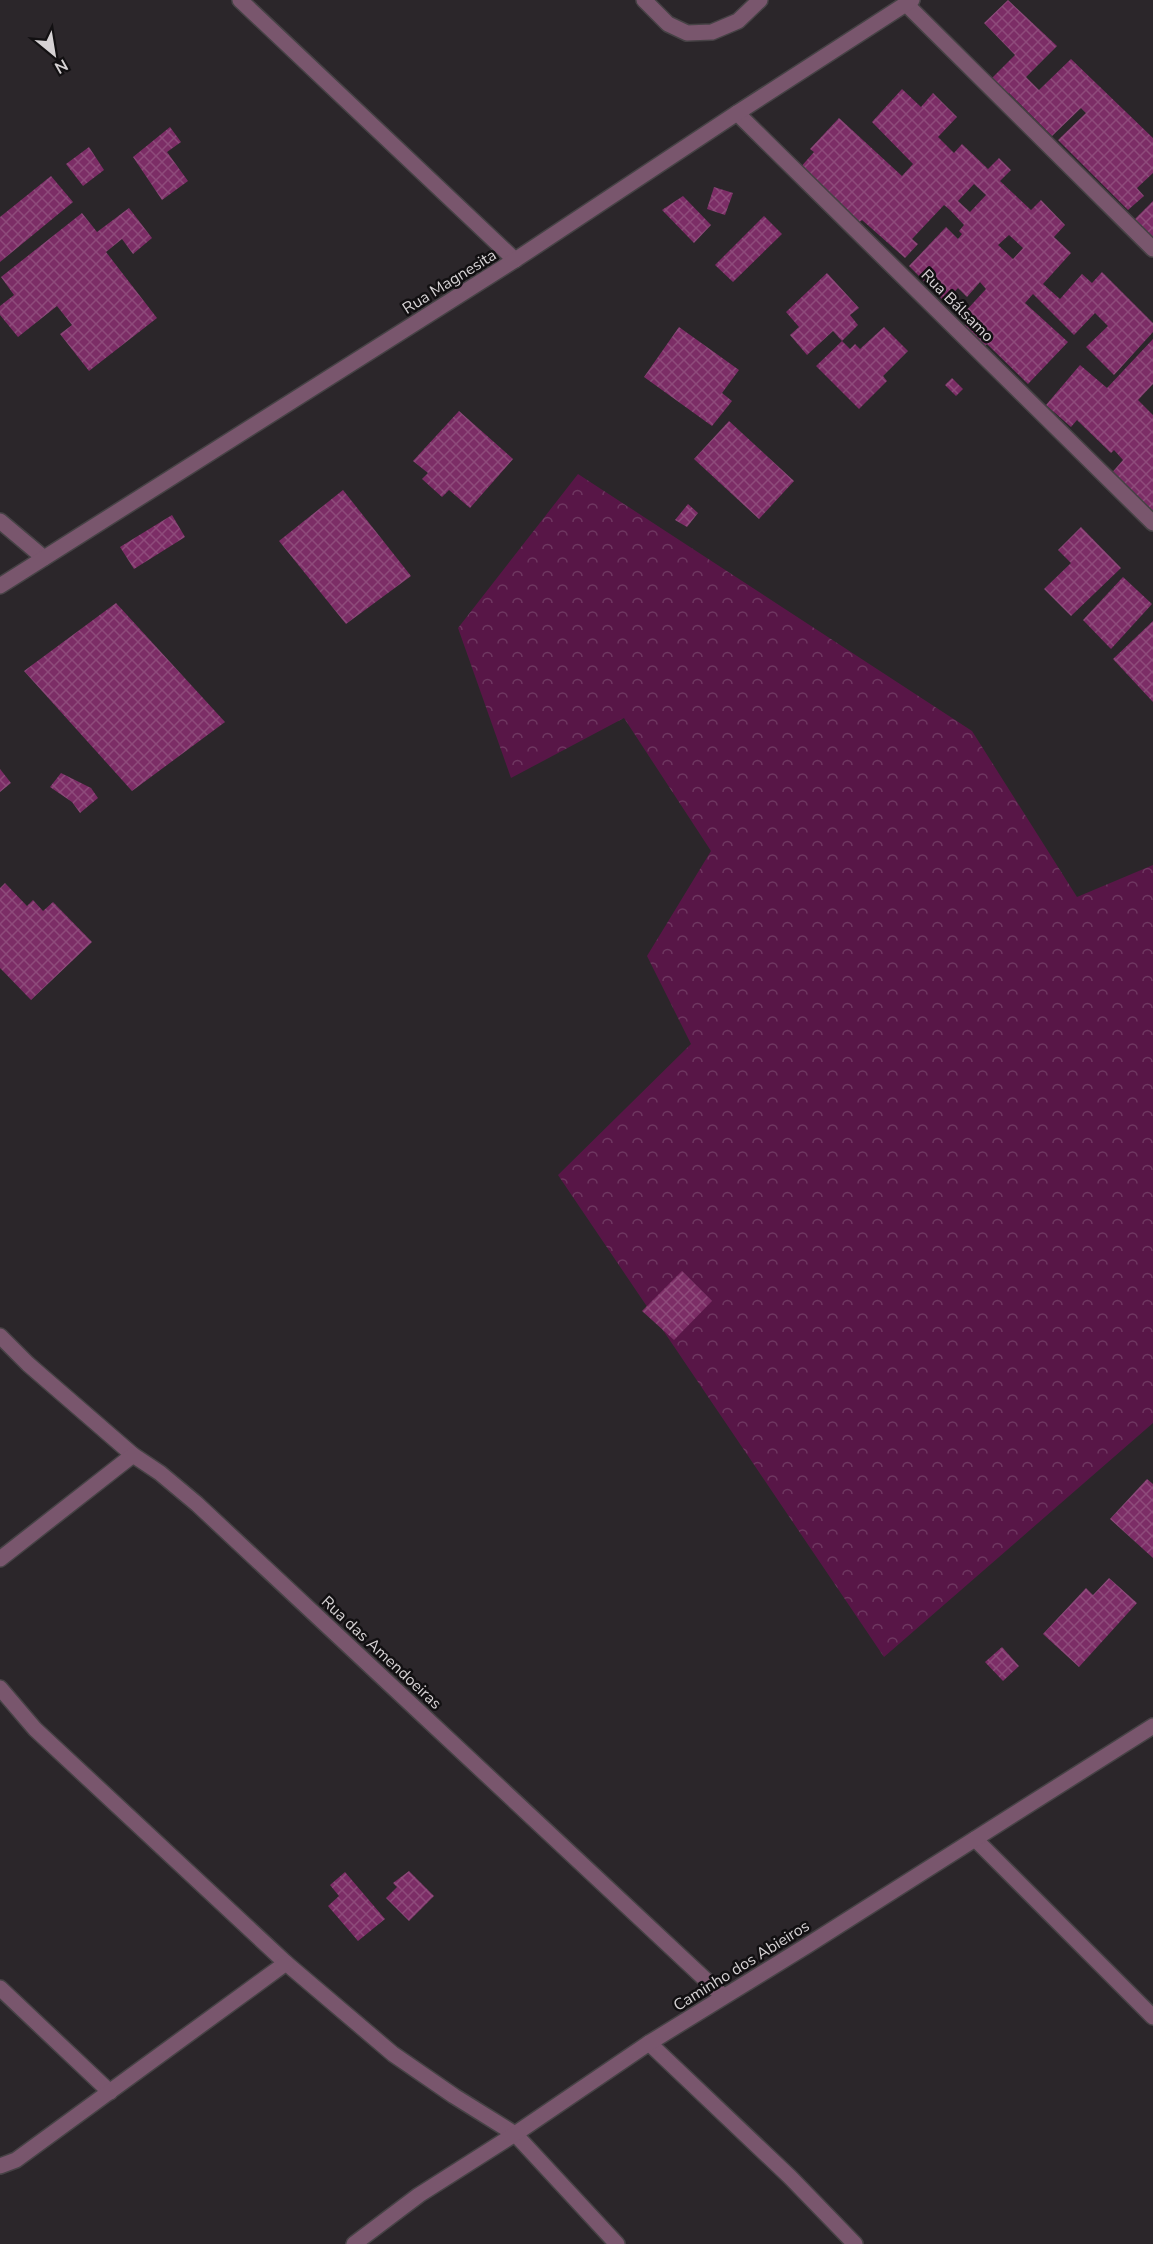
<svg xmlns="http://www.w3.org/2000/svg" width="1153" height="2244" font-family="'Nunito Sans',sans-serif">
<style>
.forest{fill:url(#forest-crowns)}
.building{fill:url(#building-cross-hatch);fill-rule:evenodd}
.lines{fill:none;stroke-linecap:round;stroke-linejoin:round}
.street-casing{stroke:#464245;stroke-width:18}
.street{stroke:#79566d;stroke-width:15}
.labels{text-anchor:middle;stroke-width:5;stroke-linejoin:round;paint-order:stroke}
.street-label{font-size:16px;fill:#d6d2d4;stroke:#121012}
</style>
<defs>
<pattern id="forest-crowns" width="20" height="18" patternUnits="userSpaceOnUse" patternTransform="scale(1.5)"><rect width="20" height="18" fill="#581647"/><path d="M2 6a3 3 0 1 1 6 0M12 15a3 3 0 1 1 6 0" fill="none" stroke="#6f3761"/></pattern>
<pattern id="building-cross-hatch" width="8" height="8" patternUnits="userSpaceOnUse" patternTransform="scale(1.5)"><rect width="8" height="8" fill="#7c2d66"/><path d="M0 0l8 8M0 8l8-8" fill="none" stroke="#8e4b7b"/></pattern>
</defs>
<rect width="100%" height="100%" fill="#2b262a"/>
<polygon class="forest" points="578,474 972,731 1077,897 1153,865 1153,1423 884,1657 558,1175 691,1044 647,956 711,851 624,718 511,778 458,628"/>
<g class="building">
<polygon points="1008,0 1057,46 1026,77 1039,90 1071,59 1153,138 1153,173 1137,188 1144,196 1128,210 1058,140 1086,113 1081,108 1052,136 1009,93 1004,99 987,83 1015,55 984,23"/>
<path d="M902 89 921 107 933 93 957 117 938 137 954 153 962 144 988 169 999 158 1011 170 1000 181 1031 210 1041 200 1065 225 1054 237 1071 253 1043 284 1060 299 1082 274 1092 283 1102 272 1153 323V332L1114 375 1086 347 1108 326 1095 313 1074 335 1033 294 1025 303 1068 342 1028 384 987 344 982 350 961 329 969 320 963 314 986 289 980 282 967 297 958 288 945 302 909 266 946 227 958 239 962 234 959 231 964 225 950 210 944 205 912 239 918 244 905 258 862 220 856 225 799 169 814 152 810 149 839 118 902 176 913 164 872 122ZM974 184 986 195 970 212 958 201ZM1009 235 1023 248 1013 259 998 245Z"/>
<polygon points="170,127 181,142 167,152 188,181 162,200 133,157"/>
<polygon points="89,147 104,170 83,186 66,164"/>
<polygon points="51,176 73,202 0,262 0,217"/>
<polygon points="714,187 733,193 725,215 707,209"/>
<polygon points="683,196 711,225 694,243 662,210"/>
<polygon points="1153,201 1153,247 1130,224"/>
<polygon points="129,208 152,238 133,254 122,239 106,252 157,318 89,371 60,334 72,325 57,306 18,337 0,315 0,306 14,295 1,277 82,213 97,232"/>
<polygon points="764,216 782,234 733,282 715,265"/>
<polygon points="827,273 859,308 850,315 858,325 842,341 833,331 807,355 790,335 799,327 786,312"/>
<polygon points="679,327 739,370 722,393 732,401 712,426 644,377"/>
<polygon points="884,327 908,351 883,376 887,381 859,409 816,366 842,341 850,349 855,344 860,349"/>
<polygon points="1153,339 1153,384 1138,400 1153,415 1153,515 1109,476 1123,460 1114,450 1111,453 1077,420 1071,427 1046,405 1080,365 1107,388"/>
<polygon points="952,378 963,389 956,396 945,385"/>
<polygon points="459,411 513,459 470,508 449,490 442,497 422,479 428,473 413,461"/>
<polygon points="729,421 794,481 759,519 694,459"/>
<polygon points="343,490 411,576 346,624 279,541"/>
<polygon points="688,504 698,513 687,527 675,520"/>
<polygon points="172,515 185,537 134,569 120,547"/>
<polygon points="1081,527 1121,568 1071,616 1044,589 1071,563 1058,550"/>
<polygon points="1123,577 1152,604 1111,649 1083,620"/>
<polygon points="116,603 225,722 132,791 24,671"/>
<polygon points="1153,621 1153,702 1113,659"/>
<polygon points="0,769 11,783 0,792"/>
<polygon points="61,773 91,788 98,798 80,813 72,802 50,787"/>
<polygon points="5,883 27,906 33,900 43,911 53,902 92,942 31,1000 0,968 0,888"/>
<polygon points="682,1271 712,1301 674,1340 642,1311"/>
<polygon points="1147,1479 1153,1484 1153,1558 1110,1519"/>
<polygon points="1109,1578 1137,1603 1079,1667 1043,1634 1086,1588 1093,1595"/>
<polygon points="1002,1647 1019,1666 1003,1681 985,1662"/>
<polygon points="409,1871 434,1896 409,1921 386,1898 397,1887 393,1883"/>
<polygon points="345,1872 385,1919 358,1941 328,1906 339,1896 330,1885"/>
</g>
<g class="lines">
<g class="street-casing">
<g id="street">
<polyline points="240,0 515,260"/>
<polyline points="644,0 668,24 687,33 712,32 738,21 760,0"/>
<polyline points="906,4 1153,249"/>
<polyline points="737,113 1153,523"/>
<polyline points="0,521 44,558"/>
<polyline points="0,586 515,260 737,113 912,0"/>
<polyline points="0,1336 28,1364 133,1455"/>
<polyline points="0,1559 133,1455 160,1473 197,1504 723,1996"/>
<polyline points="0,1688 35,1729 286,1963 393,2054 454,2096 515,2134 617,2244"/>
<polyline points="975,1839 1153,2017"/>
<polyline points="0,1988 110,2092"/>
<polyline points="649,2043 790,2177 855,2244"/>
<polyline points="0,2166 16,2160 286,1963"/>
<polyline points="354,2244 419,2195 515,2134 649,2043 808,1945 1153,1726"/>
</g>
</g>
<use href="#street" class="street"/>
</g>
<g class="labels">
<g class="street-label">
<text transform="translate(449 281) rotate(-32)" y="6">Rua Magnesita</text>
<text transform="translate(958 305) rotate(45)" y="6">Rua Bálsamo</text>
<text transform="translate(382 1652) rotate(43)" y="6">Rua das Amendoeiras</text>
<text transform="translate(741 1965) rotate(-32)" y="6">Caminho dos Abieiros</text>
</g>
</g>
<g transform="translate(54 54) rotate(150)" stroke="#121012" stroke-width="4.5" paint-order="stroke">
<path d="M0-4.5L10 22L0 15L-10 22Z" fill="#d6d2d4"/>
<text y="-9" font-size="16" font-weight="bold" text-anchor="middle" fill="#d6d2d4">N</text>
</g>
</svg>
